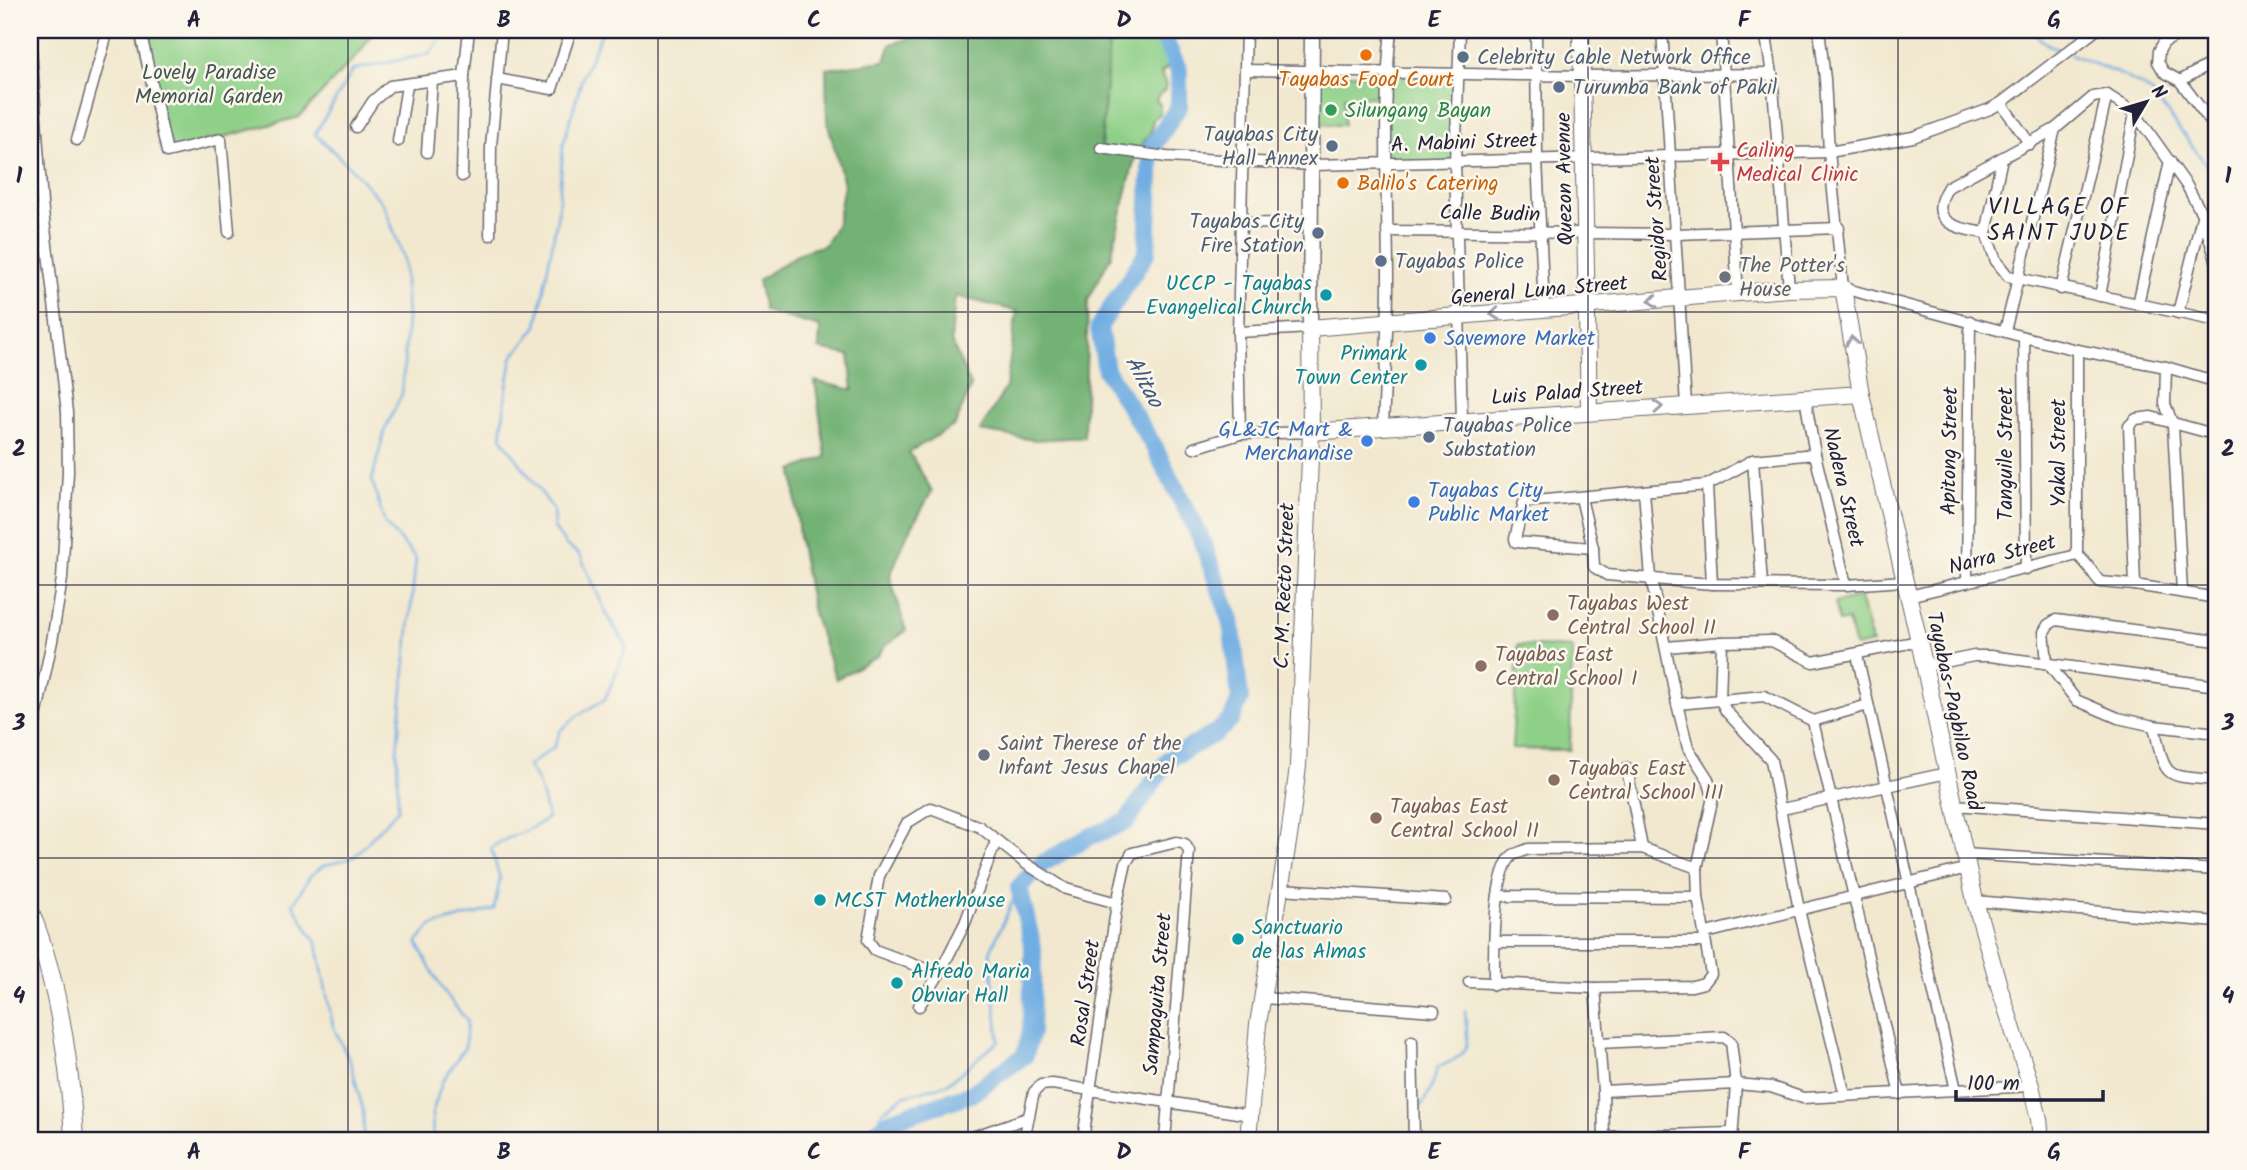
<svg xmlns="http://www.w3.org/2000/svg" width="2247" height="1170" font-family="Kalam,sans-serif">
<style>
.green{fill:#8fd088;stroke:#587962;stroke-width:2}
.forest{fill:#73b274;stroke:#4a6a58;stroke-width:2}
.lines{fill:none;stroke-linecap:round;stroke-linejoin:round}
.stream{stroke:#70ade2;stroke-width:2.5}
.river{stroke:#70ade2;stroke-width:18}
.minor-casing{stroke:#6b676f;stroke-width:13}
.tertiary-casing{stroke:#6b676f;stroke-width:17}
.secondary-casing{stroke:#6b676f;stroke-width:18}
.primary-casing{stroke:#6b676f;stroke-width:20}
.minor{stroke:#fff;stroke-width:10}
.tertiary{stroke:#fff;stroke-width:14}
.secondary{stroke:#fff;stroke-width:16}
.primary{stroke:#fff;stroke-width:18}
.oneway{stroke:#9c9ca7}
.grid{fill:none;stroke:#22223b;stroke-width:2;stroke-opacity:0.55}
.food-dot{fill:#e8710a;stroke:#fbf7ec;stroke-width:2.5}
.service-dot{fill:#5c6f8a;stroke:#fbf7ec;stroke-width:2.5}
.leisure-dot{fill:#2e9e5b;stroke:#fbf7ec;stroke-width:2.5}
.health-dot{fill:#e0444e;stroke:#fbf7ec;stroke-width:2.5}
.worship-dot{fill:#6b7280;stroke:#fbf7ec;stroke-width:2.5}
.culture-dot{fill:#0f9aa8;stroke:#fbf7ec;stroke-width:2.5}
.shop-dot{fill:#3f7fe0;stroke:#fbf7ec;stroke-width:2.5}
.education-dot{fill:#8d6e63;stroke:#fbf7ec;stroke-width:2.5}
.labels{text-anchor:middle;stroke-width:5;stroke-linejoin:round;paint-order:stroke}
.service-label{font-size:21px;fill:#4e5e75;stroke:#fbf7ec;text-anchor:start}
.park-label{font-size:21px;fill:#435652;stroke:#fbf7ec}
.food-label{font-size:21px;fill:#c56008;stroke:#fbf7ec}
.leisure-label{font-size:21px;fill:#27864d;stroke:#fbf7ec;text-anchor:start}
.street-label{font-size:21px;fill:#22223b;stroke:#fbf7ec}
.health-label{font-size:21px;fill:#be3a42;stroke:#fbf7ec;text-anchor:start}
.worship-label{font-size:21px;fill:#5b616d;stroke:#fbf7ec;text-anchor:start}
.culture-label{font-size:21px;fill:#0d838f;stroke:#fbf7ec;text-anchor:start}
.shop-label{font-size:21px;fill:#366cbe;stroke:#fbf7ec;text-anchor:start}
.education-label{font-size:21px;fill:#785e54;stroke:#fbf7ec;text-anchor:start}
.neighbourhood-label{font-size:23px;letter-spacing:2px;fill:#22223b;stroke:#fbf7ec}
.water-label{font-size:23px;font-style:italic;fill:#415a7e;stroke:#fbf7ec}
.neatline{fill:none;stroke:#22223b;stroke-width:2.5}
.grid-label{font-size:23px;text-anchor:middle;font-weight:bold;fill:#22223b}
</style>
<rect width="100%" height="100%" fill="#fbf7ec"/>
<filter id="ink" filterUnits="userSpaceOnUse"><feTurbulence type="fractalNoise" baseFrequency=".0143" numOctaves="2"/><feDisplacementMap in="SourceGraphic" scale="14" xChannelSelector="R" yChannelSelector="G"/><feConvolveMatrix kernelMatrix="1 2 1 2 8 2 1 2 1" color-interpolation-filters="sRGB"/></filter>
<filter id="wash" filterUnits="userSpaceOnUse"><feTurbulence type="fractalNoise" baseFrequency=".00686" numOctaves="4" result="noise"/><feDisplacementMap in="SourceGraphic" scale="28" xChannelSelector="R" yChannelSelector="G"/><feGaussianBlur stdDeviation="1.57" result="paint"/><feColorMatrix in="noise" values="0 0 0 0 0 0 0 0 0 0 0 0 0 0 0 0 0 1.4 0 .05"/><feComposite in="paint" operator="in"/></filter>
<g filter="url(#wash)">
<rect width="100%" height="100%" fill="#f2e8cf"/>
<g class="green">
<polygon points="138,30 374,30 361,51 299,117 167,152"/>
<polygon points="1110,30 1160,30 1164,37 1164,54 1169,62 1168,67 1161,73 1166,85 1165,90 1158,96 1156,101 1160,104 1160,114 1153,119 1151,131 1136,153 1101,148"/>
<polygon points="1318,74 1458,74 1455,163 1385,165 1386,97 1344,97 1344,125 1318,124"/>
<polygon points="1860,597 1872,643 1855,647 1848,620 1839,622 1834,603"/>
<polygon points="1518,645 1572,648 1570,750 1512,749"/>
</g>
<polygon class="forest" points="938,30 1110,30 1101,148 1136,153 1111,256 1088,300 1084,437 1034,440 980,431 1006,387 1017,311 955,296 951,341 971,386 955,425 909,452 932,491 905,539 890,576 906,631 885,646 878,656 836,679 813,613 799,538 793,470 826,457 815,381 853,390 849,355 819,349 820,327 764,311 758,280 802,252 825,245 837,224 844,184 827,120 826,69 885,61 891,44"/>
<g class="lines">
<g class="stream">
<polyline points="2029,30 2047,44 2064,52"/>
<polyline points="2070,54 2124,76 2151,91 2207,166 2217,188"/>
<path d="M1418 1111 1430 1091 1438 1067C1475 1053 1467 1045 1465 1010"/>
<polyline points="1418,1121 1423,1140"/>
<polyline points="875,1133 882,1112 903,1096 947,1084 999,1041 990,952 1019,887"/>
<polyline points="364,1140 363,1110 351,1064 333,1026 317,944 293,904 310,876 323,866 354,857 398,809 397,750 416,558 385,524 372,480 385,429 402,394 407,320 404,259 384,205 354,171 315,134 353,70 429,54 439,42 439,30"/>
<path d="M433 1140 432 1114 442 1082 465 1047 467 1020C445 996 431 972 417 942L431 926 494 909 500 879 491 848C512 833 528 833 548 818L538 782 528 766 554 747 560 731 577 716 605 699 627 646 609 619 580 555 566 545 554 528 553 509 501 437 506 393 512 358 537 326 558 213 563 145 583 75 603 30"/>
</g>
<polyline class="river" points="865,1140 892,1120 971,1094 1025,1055 1031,1031 1033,948 1019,887 1043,863 1089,837 1126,822 1169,759 1214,734 1231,720 1240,699 1231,620 1200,536 1152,443 1106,370 1099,327 1147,252 1151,149 1179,106 1179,71 1160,30"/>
</g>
</g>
<g filter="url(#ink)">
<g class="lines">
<g class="minor-casing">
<g id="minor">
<polyline points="140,30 167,152 221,139 229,232"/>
<polyline points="1460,30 1455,163 1462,421"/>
<polyline points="1536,30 1537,159 1544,309"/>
<polyline points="1662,30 1686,405"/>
<polyline points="1721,30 1738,294"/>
<polyline points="1765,30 1772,74 1789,289"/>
<polyline points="1819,30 1825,79 1829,152 1843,288 2024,337 2077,350 2166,367 2217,382"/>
<polyline points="2189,30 2164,42 2159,51 2158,62 2164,72 2180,81 2217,130"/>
<polyline points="30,35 42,203 67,412 68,472 62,579 52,641 30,746"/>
<polyline points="1245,70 1583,76 1772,74"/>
<polyline points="497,79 552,89 571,30"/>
<polyline points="2180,81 2217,60"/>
<polyline points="2001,103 2030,144"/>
<polyline points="356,127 373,101 390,86 464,76"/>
<polyline points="77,140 108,30"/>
<polyline points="398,141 407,85"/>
<polyline points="1101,148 1167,157 1313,165 1829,152 1913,137 1990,109 2001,103 2096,30"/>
<polyline points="427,152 432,81"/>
<polyline points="2002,158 1986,233 1996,261 2008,276 2217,321"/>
<polyline points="462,176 464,76 469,30"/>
<polyline points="1240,223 1310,224"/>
<polyline points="1387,231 1676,234 1839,228"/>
<path d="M1986 233C1959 229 1925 223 1948 187L2055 129 2093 97 2107 95 2135 113 2187 186 2202 214 2217 263"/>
<polyline points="490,235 491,146 502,30"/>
<polyline points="2061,289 2107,95"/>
<polyline points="2100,296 2135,113"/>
<polyline points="2138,304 2170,161"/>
<polyline points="2178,313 2202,217"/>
<polyline points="2005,331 2055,129"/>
<polyline points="1238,332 1310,328"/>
<polyline points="2024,337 2026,569"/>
<polyline points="2077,350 2077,555"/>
<polyline points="2166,367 2165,404 2173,425 2182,592"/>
<polyline points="1805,398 1815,454 1846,585"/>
<path d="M1383 427C1385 379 1388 330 1388 282 1388 197 1382 114 1391 30"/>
<polyline points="1240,434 1238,332 1246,30"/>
<polyline points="1194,448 1240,434 1311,432"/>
<polyline points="1753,460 1762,584"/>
<polyline points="1581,498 1593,548 1594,567 1607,575 1712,584 1846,585 1904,581"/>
<polyline points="1593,548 1516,542 1515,539 1524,502 1707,485"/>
<polyline points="1967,582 1970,321"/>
<polyline points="1712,584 1707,485 1753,460 1815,454"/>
<polyline points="2135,585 2129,426 2136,419 2151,417 2217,435"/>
<path d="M1909 596 2077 555C2087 562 2092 573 2100 582L2135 585 2217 598"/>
<polyline points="2217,641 2056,620 2048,625 2044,632 2047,662 2076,700 2118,718 2154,726 2217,733"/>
<polyline points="1722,642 1720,699 1726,711 1771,760 1799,910 1845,1095"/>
<polyline points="1667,647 1722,642 1772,641 1813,662 1919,641"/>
<polyline points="1857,655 1956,1090"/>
<polyline points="1925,666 1974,656 1990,656 2217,686"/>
<polyline points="1677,704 1764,696 1813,721 1868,705"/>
<polyline points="1813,721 1900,1094"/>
<path d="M2154 726C2166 780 2163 776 2217 780"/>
<polyline points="1627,768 1642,848"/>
<polyline points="1954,805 2217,824"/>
<polyline points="1782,809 1947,773"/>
<polyline points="1965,854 2217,870"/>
<polyline points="1281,889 1446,900"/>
<polyline points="1498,896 1698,897"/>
<polyline points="1975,901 2217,922"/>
<polyline points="1706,933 1968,868"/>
<polyline points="1494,942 1705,942"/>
<polyline points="939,974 875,950 868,940 879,876 907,823 931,808 980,827 1025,863 1066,889 1117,903"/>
<polyline points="1469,982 1595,988 1692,986 1704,983 1711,974 1698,897 1697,868 1713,797 1708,779 1688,748 1677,704 1651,578 1644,491"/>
<path d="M1494 985C1494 958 1492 872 1513 855 1517 853 1524 851 1528 849L1642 848 1697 868"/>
<polyline points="1595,988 1603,1091 1604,1140"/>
<polyline points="1264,998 1434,1011"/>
<polyline points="919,1006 939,974 965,923 996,841"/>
<polyline points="1412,1041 1414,1140"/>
<polyline points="1598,1043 1724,1037 1731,1042 1736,1084 1732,1140"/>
<polyline points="1603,1091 1736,1084 1771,1087 1803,1098 2031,1086"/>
<polyline points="1603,1137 1732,1133"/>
<polyline points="964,1140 1027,1118"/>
<polyline points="1024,1140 1034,1092 1041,1085 1052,1084 1250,1115"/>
<polyline points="1083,1140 1117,903 1126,863 1132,853 1177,842 1185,844 1189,851 1165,1140"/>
</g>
</g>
<g class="tertiary-casing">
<polyline id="tertiary" points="1310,328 1312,30"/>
</g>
<g class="secondary-casing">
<g id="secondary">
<polyline points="1581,30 1589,411"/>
<polyline points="1311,432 1861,394"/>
<polyline points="1248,1140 1258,1024 1290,830 1298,766 1311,432 1310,328 1789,289 1843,288 1861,394 1919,641 1975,901 1999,986 2031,1086 2039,1119 2041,1140"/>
</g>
</g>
<g class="primary-casing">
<path id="primary" d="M30 912C59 983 70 1063 74 1140"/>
</g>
<use href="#minor" class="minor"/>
<use href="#tertiary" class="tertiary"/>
<use href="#secondary" class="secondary"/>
<use href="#primary" class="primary"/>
</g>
<defs><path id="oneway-chevron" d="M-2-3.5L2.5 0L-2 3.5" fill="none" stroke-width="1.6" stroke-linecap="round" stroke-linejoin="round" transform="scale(1.75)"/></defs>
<g class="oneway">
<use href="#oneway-chevron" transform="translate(1653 301) rotate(175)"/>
<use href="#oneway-chevron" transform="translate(1495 314) rotate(174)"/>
<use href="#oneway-chevron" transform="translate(1852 341) rotate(-99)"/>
<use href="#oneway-chevron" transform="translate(1658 407) rotate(-4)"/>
</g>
</g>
<path class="grid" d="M348 30V1140M658 30V1140M968 30V1140M1278 30V1140M1588 30V1140M1898 30V1140M30 312H2217M30 585H2217M30 858H2217"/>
<g class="food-dot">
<circle cx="1366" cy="55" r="7"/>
<circle cx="1343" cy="183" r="7"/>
</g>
<g class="service-dot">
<circle cx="1463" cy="57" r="7"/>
<circle cx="1559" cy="87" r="7"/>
<circle cx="1332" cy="146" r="7"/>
<circle cx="1318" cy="233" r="7"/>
<circle cx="1381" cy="261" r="7"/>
<circle cx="1429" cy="437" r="7"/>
</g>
<circle class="leisure-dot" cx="1331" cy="110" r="7"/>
<path class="health-dot" d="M1716.5 151.5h7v7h7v7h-7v7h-7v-7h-7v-7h7z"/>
<g class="worship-dot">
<circle cx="1725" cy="277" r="7"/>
<circle cx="984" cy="755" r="7"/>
</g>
<g class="culture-dot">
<circle cx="1326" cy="295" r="7"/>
<circle cx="1421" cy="365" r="7"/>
<circle cx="820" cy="900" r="7"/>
<circle cx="1238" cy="939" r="7"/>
<circle cx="897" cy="983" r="7"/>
</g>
<g class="shop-dot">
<circle cx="1430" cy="338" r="7"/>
<circle cx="1367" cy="441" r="7"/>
<circle cx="1414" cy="502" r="7"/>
</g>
<g class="education-dot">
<circle cx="1553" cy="615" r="7"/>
<circle cx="1481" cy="666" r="7"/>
<circle cx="1554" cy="780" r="7"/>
<circle cx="1376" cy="818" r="7"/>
</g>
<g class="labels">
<g class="service-label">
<text x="1477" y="64">Celebrity Cable Network Office</text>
<text x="1573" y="94">Turumba Bank of Pakil</text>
<text x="1318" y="141" text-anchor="end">Tayabas City<tspan x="1318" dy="24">Hall Annex</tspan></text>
<text x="1304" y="228" text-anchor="end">Tayabas City<tspan x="1304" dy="24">Fire Station</tspan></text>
<text x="1395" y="268">Tayabas Police</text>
<text x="1443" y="432">Tayabas Police<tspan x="1443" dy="24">Substation</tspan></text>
</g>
<g class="park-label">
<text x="209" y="79">Lovely Paradise<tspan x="209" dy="24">Memorial Garden</tspan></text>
</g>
<g class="food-label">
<text x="1366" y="86">Tayabas Food Court</text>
<text x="1357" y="190" text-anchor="start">Balilo's Catering</text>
</g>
<g class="leisure-label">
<text x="1345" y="117">Silungang Bayan</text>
</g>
<g class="street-label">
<text transform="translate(1464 142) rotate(-2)" y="7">A. Mabini Street</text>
<text transform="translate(1564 179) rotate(-91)" y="7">Quezon Avenue</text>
<text transform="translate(1490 213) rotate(1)" y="7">Calle Budin</text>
<text transform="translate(1656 219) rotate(-94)" y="7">Regidor Street</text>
<text transform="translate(1539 290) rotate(-5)" y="7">General Luna Street</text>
<text transform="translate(1567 392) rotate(-4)" y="7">Luis Palad Street</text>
<text transform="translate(1949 451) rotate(-89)" y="7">Apitong Street</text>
<text transform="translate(2058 453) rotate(-90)" y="7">Yakal Street</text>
<text transform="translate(2005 454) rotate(-90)" y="7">Tanguile Street</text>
<text transform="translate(1844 487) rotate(77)" y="7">Nadera Street</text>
<text transform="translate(2002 554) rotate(-14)" y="7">Narra Street</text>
<text transform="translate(1284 586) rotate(-88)" y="7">C. M. Recto Street</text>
<text transform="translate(1955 711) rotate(78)" y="7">Tayabas-Pagbilao Road</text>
<text transform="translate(1085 993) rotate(-82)" y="7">Rosal Street</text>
<text transform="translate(1157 994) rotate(-85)" y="7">Sampaguita Street</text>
</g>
<g class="health-label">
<text x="1736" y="157">Cailing<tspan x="1736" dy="24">Medical Clinic</tspan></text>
</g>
<g class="worship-label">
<text x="1739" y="272">The Potter's<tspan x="1739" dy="24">House</tspan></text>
<text x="998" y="750">Saint Therese of the<tspan x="998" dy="24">Infant Jesus Chapel</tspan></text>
</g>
<g class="culture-label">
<text x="1312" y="290" text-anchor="end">UCCP - Tayabas<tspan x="1312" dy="24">Evangelical Church</tspan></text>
<text x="1407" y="360" text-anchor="end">Primark<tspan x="1407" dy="24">Town Center</tspan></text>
<text x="834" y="907">MCST Motherhouse</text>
<text x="1252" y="934">Sanctuario<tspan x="1252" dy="24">de las Almas</tspan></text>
<text x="911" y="978">Alfredo Maria<tspan x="911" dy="24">Obviar Hall</tspan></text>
</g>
<g class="shop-label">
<text x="1444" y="345">Savemore Market</text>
<text x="1353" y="436" text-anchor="end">GL&amp;JC Mart &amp;<tspan x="1353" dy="24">Merchandise</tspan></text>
<text x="1428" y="497">Tayabas City<tspan x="1428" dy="24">Public Market</tspan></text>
</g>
<g class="education-label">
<text x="1567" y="610">Tayabas West<tspan x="1567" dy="24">Central School II</tspan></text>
<text x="1495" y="661">Tayabas East<tspan x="1495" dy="24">Central School I</tspan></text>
<text x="1568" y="775">Tayabas East<tspan x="1568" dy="24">Central School III</tspan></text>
<text x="1390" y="813">Tayabas East<tspan x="1390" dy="24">Central School II</tspan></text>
</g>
<g class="neighbourhood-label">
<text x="2059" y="214">VILLAGE OF<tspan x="2059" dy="26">SAINT JUDE</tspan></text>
</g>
<g class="water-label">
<text transform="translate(1145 381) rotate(61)" y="8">Alitao</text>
</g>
</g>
<rect width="2247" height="1170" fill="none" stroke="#fbf7ec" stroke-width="77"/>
<g transform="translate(2146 102) rotate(52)" stroke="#fbf7ec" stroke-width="5" paint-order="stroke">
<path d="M0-5L12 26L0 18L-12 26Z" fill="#22223b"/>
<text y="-10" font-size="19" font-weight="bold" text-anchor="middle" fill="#22223b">N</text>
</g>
<path d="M1956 1090v10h147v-10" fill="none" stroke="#22223b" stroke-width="3.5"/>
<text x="1967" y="1090" font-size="21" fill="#22223b" stroke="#fbf7ec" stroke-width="5" paint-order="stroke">100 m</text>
<rect x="38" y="38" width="2170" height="1094" class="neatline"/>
<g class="grid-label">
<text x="194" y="27">A</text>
<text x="504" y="27">B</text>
<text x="814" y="27">C</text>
<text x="1124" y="27">D</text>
<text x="1434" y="27">E</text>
<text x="1744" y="27">F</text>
<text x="2054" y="27">G</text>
<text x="19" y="183">1</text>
<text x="2228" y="183">1</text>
<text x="19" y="456">2</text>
<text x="2228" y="456">2</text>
<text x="19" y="730">3</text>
<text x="2228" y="730">3</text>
<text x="19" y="1003">4</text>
<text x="2228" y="1003">4</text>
<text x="194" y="1159">A</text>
<text x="504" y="1159">B</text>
<text x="814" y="1159">C</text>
<text x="1124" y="1159">D</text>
<text x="1434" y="1159">E</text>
<text x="1744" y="1159">F</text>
<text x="2054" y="1159">G</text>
</g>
</svg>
